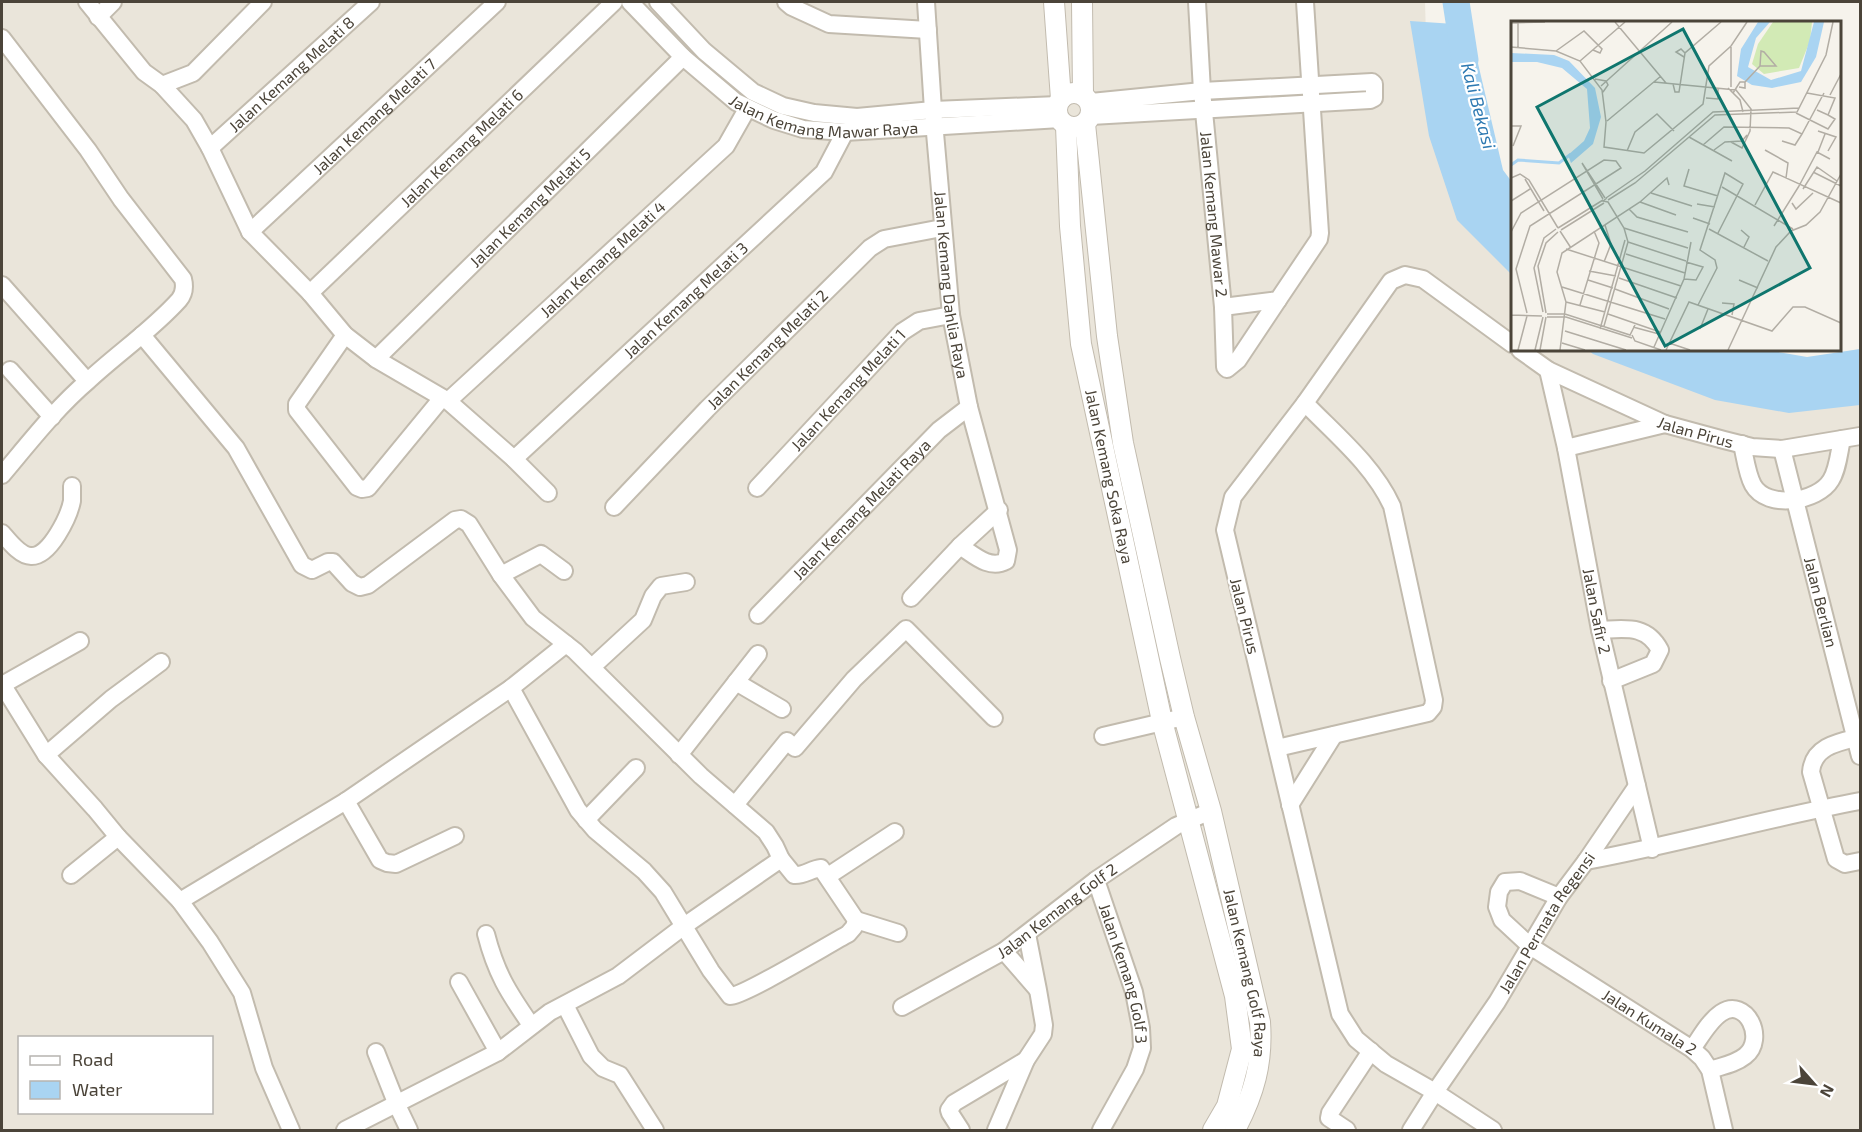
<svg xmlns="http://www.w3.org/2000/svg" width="1862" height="1132" font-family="'Exo 2',sans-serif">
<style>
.residential{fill:#eae5da;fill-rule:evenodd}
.water{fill:#a9d4f2}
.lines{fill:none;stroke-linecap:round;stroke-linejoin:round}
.river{stroke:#a9d4f2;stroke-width:27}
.minor-casing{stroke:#c2bbae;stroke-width:20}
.tertiary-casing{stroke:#c2bbae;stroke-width:22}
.minor{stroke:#fff;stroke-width:16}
.tertiary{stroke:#fff;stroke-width:20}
.labels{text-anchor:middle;stroke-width:4.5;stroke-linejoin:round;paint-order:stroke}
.street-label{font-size:16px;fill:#4b4439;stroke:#fff}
.water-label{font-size:18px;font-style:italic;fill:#2e7ab2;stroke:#fff}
.inset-river{fill:none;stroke:#a9d4f2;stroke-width:3}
.inset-road{fill:none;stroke:#b2ada4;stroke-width:1.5}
.view{fill:#0f766e;fill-opacity:0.15;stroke:#0f766e;stroke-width:3}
.inset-edge{fill:none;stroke:#4b4439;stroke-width:3}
</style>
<rect width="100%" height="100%" fill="#f6f3ec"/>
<path class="residential" d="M2 2H1425L1429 136 1512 267V350H1659L1740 370 1860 349V1130H2ZM20 1038H212V1112H20Z"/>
<g class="water">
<polygon points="1410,21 1469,25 1503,170 1512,182 1512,275 1457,220 1429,136"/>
<polygon points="1860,349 1860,405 1789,413 1715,400 1593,354 1588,350 1767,350 1807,357"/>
</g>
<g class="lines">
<polyline class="river" points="1456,2 1465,60"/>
<g class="minor-casing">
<g id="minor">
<polyline points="87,2 144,72 162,85 194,120 210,148 250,232 310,293 345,335 376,359 448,401 514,459 548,493"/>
<path id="s1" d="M630 2 683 57 736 102 774 120 803 129 845 132 1060 119"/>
<polyline points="658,2 704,51 753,92 783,106 814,113 857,117 933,110 1058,105"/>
<polyline points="786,2 792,7 829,24 928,30"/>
<path id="s2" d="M926 2 933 110 951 315 969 407 1008 550 1006 561C989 570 974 555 960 546"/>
<path id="s3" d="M1197 2 1202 91 1223 307 1278 300 1319 239 1320 233 1305 2"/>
<polyline points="98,17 113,2"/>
<path d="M2 38 88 150 121 199 183 279C185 287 184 294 179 300 152 330 118 353 89 380 56 408 29 443 2 475"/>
<polyline points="162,85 193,73 263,2"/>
<polyline points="1091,102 1202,91 1372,82 1374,84 1374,98 1370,100 1091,116"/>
<path id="s4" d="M210 148 371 2"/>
<path id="s5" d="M250 232 497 2"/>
<polyline points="2,285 87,381"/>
<path id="s6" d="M310 293 614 2"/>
<polyline points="1223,307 1225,367 1227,369 1238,360 1278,300"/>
<path d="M142 335 236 448 302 565 312 570 328 562H333L352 583 360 587 368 585 455 520 461 519 469 524 501 575 533 618 575 651 701 776 766 832 775 846 781 859 794 875C804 876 811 869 821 868L856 920 854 927 848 934C829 944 744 996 730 996L711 971 663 892 644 871 595 830 578 810 511 688"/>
<polyline points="345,335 297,404 297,410 357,487 362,489 368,488 442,398"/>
<path id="s7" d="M1520 350 1548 370 1665 424 1724 440 1752 447 1782 449 1860 436"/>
<path id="s8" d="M376 359 683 57"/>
<polyline points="10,370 52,417"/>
<path id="s9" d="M1548 370 1566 448 1600 630 1652 849"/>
<path id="s10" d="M448 401 726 146 747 109"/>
<path d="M1742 444C1745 457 1747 474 1753 485 1767 510 1818 502 1831 480 1838 469 1839 452 1842 439"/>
<polyline points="1566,448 1665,424"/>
<path id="s11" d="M1782 449 1860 756"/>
<path id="s12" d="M514 459 824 172 845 132"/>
<path id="s13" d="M757 488 902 332 919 321 951 315"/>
<path id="s14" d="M614 507 707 409 870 248 884 239 942 228"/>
<path d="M2 533C9 541 20 556 31 556 50 557 69 516 72 501 72 496 72 491 72 486"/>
<polyline points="501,575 541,554 564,571"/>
<polyline points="911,598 960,546 999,510"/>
<path id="s15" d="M758 615 939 430 969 407"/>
<path d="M1600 630C1625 629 1646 624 1660 650L1653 664 1611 681"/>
<polyline points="592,667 643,620 653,596 661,586 686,582"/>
<polyline points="736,682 782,709"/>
<polyline points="2,684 46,755 95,809 118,837 180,901 210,942 242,993 264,1068 291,1130"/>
<polyline points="2,685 80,641"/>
<polyline points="1103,736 1184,717"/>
<path d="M1860 737C1839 742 1813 746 1811 772L1836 859 1845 864 1860 861"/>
<path d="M1277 748 1428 713 1433 707 1434 700 1392 506C1373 465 1336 435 1305 403"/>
<polyline points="46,755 111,699 161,662"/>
<polyline points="679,755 758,654"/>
<polyline points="346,801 380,860 387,863 396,864 455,836"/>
<polyline points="735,805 787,741 795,748 854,679 906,629 994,718"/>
<polyline points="1290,805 1334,735"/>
<polyline points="586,820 636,768"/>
<path d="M1586 861C1678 844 1768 818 1860 801"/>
<polyline points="71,875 118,837"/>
<polyline points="828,876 895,832"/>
<path id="s16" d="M1096 880 1134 992 1141 1028 1142 1048 1135 1069 1101 1130"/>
<path id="s17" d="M1559 897 1520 881 1505 882 1499 892 1497 907 1502 920 1530 946 1692 1049 1702 1058 1710 1070 1724 1130"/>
<polyline points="180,901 346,801 511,688 566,644"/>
<polyline points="856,920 898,933"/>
<path d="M486 934C496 973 508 992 531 1025"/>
<polyline points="1004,951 1037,989"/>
<polyline points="459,982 498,1052"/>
<polyline points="565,1005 591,1056 603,1068 620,1075 655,1130"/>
<path id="s18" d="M902 1007 1004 951 1096 880 1176 826 1211 811"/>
<path d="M1692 1049C1700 1038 1709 1021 1721 1013 1746 996 1767 1039 1745 1056 1735 1064 1722 1066 1710 1070"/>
<polyline points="376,1052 397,1105 409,1130"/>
<polyline points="345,1130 498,1052 550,1012 618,976 684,926 781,859"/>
<polyline points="961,1130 950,1113 949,1110 954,1103 1026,1060"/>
<polyline points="996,1130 1026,1060 1043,1034 1044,1025 1038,990 1027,934"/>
<polyline points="1347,1130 1329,1118 1330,1113 1371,1051"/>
<path id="s19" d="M1411 1130 1435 1092 1497 1002 1559 897 1586 861 1637 786"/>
<polyline points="1493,1130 1435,1092 1386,1064 1356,1039 1340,1014 1225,530 1233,497 1305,403 1391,281 1405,275 1423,279 1512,344"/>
</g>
</g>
<g class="tertiary-casing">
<g id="tertiary">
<polyline points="1054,2 1061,99"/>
<polyline points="1082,2 1083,95"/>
<circle cx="1074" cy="110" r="17"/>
<path id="s20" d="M1085 124 1107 336 1123 443 1170 658 1184 717 1211 811 1260 1022C1263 1063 1254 1094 1235 1130"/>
<path id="s21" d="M1066 126 1070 226 1081 344 1162 721 1235 996 1242 1049 1227 1106 1213 1130"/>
</g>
</g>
<use href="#minor" class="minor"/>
<use href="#tertiary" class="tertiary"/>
</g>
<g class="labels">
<g class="street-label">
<text dy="6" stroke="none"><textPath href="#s4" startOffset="110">Jalan Kemang Melati 8</textPath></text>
<text dy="6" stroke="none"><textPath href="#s1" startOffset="237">Jalan Kemang Mawar Raya</textPath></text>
<text dy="6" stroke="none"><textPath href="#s5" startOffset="170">Jalan Kemang Melati 7</textPath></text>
<text dy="6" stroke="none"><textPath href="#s6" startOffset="210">Jalan Kemang Melati 6</textPath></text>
<text dy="6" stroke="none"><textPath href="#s8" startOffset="216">Jalan Kemang Melati 5</textPath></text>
<text dy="6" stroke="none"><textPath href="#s3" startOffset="213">Jalan Kemang Mawar 2</textPath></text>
<text dy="6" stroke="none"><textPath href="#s10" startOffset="210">Jalan Kemang Melati 4</textPath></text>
<text dy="6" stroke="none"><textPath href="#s2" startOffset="284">Jalan Kemang Dahlia Raya</textPath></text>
<text dy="6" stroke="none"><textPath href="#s12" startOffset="234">Jalan Kemang Melati 3</textPath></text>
<text dy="6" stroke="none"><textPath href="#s14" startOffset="220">Jalan Kemang Melati 2</textPath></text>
<text dy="6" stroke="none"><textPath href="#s13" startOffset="134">Jalan Kemang Melati 1</textPath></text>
<text dy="6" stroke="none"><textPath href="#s7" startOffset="195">Jalan Pirus</textPath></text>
<text dy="6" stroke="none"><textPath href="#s21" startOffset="354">Jalan Kemang Soka Raya</textPath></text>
<text dy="6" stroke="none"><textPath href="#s15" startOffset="148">Jalan Kemang Melati Raya</textPath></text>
<text dy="6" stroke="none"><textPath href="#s11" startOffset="158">Jalan Berlian</textPath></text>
<text dy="6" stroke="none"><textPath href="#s9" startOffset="246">Jalan Safir 2</textPath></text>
<text transform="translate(1245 616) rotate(76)" y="6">Jalan Pirus</text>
<text dy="6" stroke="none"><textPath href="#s18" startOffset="183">Jalan Kemang Golf 2</textPath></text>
<text dy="6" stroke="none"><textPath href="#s19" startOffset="248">Jalan Permata Regensi</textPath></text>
<text dy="6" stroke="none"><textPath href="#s20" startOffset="866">Jalan Kemang Golf Raya</textPath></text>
<text dy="6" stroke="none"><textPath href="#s16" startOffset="98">Jalan Kemang Golf 3</textPath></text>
<text dy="6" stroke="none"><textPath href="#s17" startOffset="278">Jalan Kumala 2</textPath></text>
</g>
<g class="water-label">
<text transform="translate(1478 106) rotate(75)" y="6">Kali Bekasi</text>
</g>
</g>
<g transform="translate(1511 21)">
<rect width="330" height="330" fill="#f6f3ec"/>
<path d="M262 1H301L299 20 288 47 253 53 241 43 247 23Z" fill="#d2eab5"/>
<path d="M247 1H259L245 17 237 46 260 59 290 50 303 1H313L305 36 290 61 261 67 241 64 226 55 230 28ZM0 32 43 34 58 40 84 67 90 96 82 123 60 142 57 134 73 120 79 107 76 68 51 47 26 41H0Z" fill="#a9d4f2"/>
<path class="inset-river" d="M0 144 7 139 48 142 60 133"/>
<path class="inset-road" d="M104 1 155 62M0 2 34 1M0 26 45 30 69 40 91 69 95 101 93 126 133 132 192 83 198 45 220 25 236 1M7 26V2M45 30 73 10 91 28 89 32 82 29M250 30 253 31 265 45H249ZM173 36 165 31 170 28 174 32M69 40 114 1M84 58 95 60 97 64 92 71M143 61 225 69 240 88 239 110 231 127 220 121M234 61 249 45M162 63 164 71H168L174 32 210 1M90 65 161 1M220 66V26M217 67 229 79 232 91M222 72 229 61H234V67L228 66M296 72 324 77 317 94 306 89M319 74 330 53M195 77 207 78V67M285 92 317 108 324 98 317 94M96 100 150 55M0 105H10L2 125M307 110 325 116 317 130M178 116 221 140M271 120 284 124 291 113M192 124 213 106 278 107 291 113 313 72M203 129 214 121 231 120 236 114M254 129 277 142 275 157M116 130 124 111 146 93 163 110M307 131 314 113M178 148 173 165 207 175M302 151 330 165M0 157 9 153 18 159 47 207M14 158 33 190M288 165 306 131 319 138M211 166 282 208M292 168 306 146 326 160M140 172 181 185M95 177 134 150 202 91 288 87M92 178 71 142 94 177M97 179 124 162 204 94 286 91 315 34 322 1M0 180 19 168M129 181 165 194M281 182 285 188 302 172M186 183 204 186M244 184 262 151 330 182M118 188 126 196 177 211M182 197 199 203M263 205 288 165M47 207 92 179M113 207 177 227M198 208 257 240M50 209 93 182M230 209 238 216 233 226M49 210 60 227M0 211 10 192 93 139 105 140 110 147 19 205 5 248 16 292M117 221 175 240M55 228 170 265M115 233 174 252M93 241 100 223 94 204M78 250 105 255M108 257 166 277M173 258 185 259 192 246 175 241M77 259 102 267M228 259 247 267M51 266 154 298M104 268 158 288M55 281 94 291M211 282 223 283 221 294M69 284 88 222 83 210M187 284 206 247 204 239 189 229 214 152 232 163 207 212M0 290V311M32 291 23 247 33 217 45 208M35 292 27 245 35 222 47 211M36 293H54L119 314 124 304M97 293 149 311M0 294 31 295M36 296H55L121 317M93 305 117 221 113 207 97 181 92 180 96 177M122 306 148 313M89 308 114 219M189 308 197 288M54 310 115 329M121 314 124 320 150 329M51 322 74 329M158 322 179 329M143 326 173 258 180 221M7 329 16 295M24 329 32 296M29 329 35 296M49 329 55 281 46 251 51 232 129 181 156 157 158 164M155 329 178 281 261 310 282 286H294L330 302M217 329 265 226 280 210 295 204 309 191 330 153"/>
<path class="view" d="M172 8 299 247 154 325 26 86Z"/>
<rect width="330" height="330" class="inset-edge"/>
</g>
<rect width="1862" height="1132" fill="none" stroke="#4b4439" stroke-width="6"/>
<rect x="18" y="1036" width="195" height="78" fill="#ffffff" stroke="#b7b4b0" stroke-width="1.5"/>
<rect x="30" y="1056" width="30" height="9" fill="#ffffff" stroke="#b7b4b0" stroke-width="1.5"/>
<text x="72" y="1066" font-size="18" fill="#4b4439">Road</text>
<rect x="30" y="1081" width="30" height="18" fill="#a9d4f2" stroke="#b7b4b0" stroke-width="1.5"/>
<text x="72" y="1096" font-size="18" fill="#4b4439">Water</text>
<g transform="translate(1814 1084) rotate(118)" stroke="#ffffff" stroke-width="4.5" paint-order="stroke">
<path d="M0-4.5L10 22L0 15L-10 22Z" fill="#4b4439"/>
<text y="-9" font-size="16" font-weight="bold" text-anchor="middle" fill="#4b4439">N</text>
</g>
</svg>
